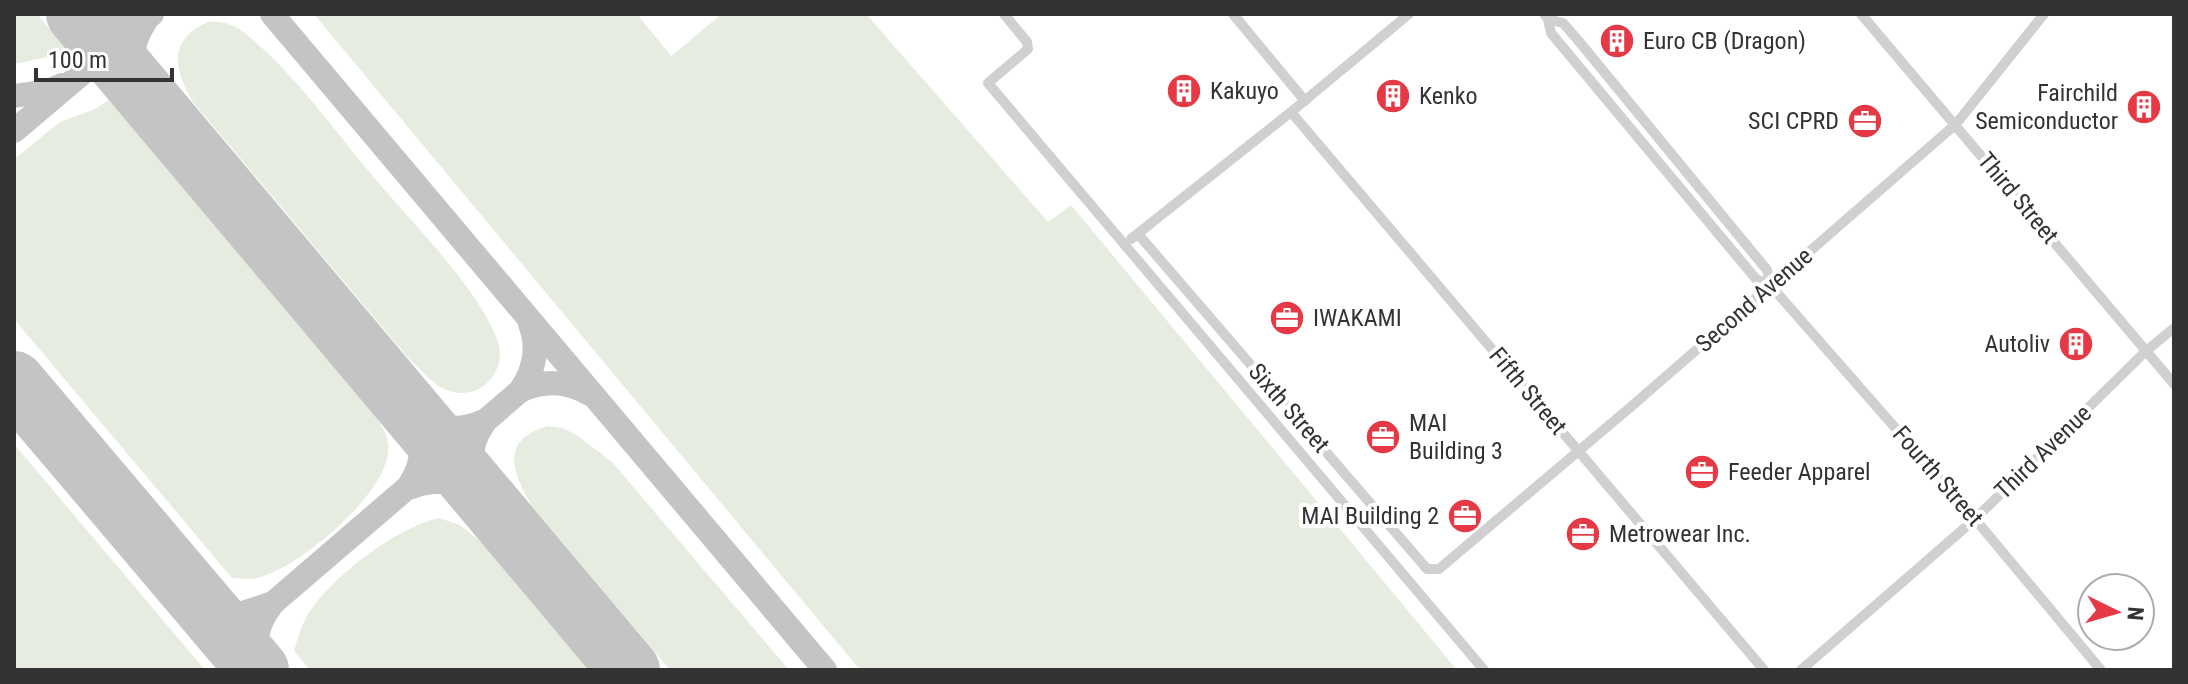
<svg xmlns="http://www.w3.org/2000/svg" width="2188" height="684" font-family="'Roboto Condensed',sans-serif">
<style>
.green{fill:#e6ecdf}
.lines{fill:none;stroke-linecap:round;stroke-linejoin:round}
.taxiway{stroke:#c4c4c4;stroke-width:24}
.runway{stroke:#c4c4c4;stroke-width:62}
.minor{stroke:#d0d0d0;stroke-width:10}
.labels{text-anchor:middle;stroke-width:8;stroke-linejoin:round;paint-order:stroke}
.poi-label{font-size:24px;fill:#333;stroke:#fff;text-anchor:start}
.street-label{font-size:24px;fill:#333;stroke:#fff}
</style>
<rect width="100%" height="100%" fill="#fff"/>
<g class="green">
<polygon points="14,14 37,14 66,49 48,57 14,64"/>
<polygon points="314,14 637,14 671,56 722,14 866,14 1048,222 1071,205 1457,670 860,670"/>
<path d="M208 22C224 21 235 25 247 35 294 73 333 129 372 175 409 220 477 286 497 339 510 373 476 406 442 388 431 382 420 369 410 360L193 102C174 70 167 40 208 22Z"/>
<path d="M109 100 366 405C375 416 386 428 388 443 395 489 298 569 257 578 250 580 240 578 232 578L14 319V159L60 122 93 110Z"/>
<path d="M548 426 562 428 575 434 612 462 789 670H670L532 506C512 472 499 440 548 426Z"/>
<polygon points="14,444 205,670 14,670"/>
<path d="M439 518 460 525 481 542 589 670H310L294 651C298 637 302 623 310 611 335 574 396 528 439 518Z"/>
</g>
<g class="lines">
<g class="taxiway">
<path d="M79 14C99 27 121 29 142 20"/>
<polyline points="272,14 825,670"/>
<path d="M145 22C129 46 130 72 145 95"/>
<polyline points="14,96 48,91 62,85"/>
<polyline points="14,131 152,14"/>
<path d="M520 391C544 379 567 381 590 394"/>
<path d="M411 411C433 429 458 433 484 421"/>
<path d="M483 425C467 448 468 474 484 497"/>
<path d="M410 484C426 460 423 436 411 411"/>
<path d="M412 487C438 477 460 483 484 497"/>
<polyline points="206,609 240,614 273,603"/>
<path d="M260 670C251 645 257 623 273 603L520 391C535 370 539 348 530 324"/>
</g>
<g class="runway">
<polyline points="77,14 629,670"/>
<polyline points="14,382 258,670"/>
</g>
<g class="minor">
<polyline points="1004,14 1027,42 1028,49 988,83 1484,670"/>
<polyline points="1233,14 1305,101"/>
<polyline points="1544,14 1548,19 1551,33 1756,279 1771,286 1975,519 2101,670"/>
<polyline points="1861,14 2174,384"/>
<polyline points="1548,19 1563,23 1577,39 1767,270 1771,286"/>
<polyline points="1291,112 1764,670"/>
<polyline points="1138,234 1427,569 1439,569 1633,405 1956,124 2044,14"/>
<polyline points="1131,239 1291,112 1409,14"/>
<polyline points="1801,670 1975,519 2146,351 2174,328"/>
</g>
</g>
<defs>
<g id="building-disc" transform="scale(1.8)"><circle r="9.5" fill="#e63946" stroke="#fff"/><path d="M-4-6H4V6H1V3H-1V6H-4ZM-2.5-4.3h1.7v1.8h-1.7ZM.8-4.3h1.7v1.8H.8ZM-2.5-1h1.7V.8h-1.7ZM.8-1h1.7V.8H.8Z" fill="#fff"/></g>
<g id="office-disc" transform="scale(1.8)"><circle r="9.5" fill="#e63946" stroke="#fff"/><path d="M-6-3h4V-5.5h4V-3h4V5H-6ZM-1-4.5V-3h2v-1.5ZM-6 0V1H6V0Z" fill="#fff"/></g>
</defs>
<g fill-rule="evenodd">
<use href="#building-disc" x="1617" y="41"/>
<use href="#building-disc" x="1184" y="91"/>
<use href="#building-disc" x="1393" y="96"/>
<use href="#building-disc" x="2144" y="107"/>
<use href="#office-disc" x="1865" y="121"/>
<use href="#office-disc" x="1287" y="318"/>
<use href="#building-disc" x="2076" y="344"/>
<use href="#office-disc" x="1383" y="437"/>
<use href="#office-disc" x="1702" y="472"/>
<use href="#office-disc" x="1465" y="516"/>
<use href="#office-disc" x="1583" y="534"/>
</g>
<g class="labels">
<g class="poi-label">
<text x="1643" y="49">Euro CB (Dragon)</text>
<text x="1210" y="99">Kakuyo</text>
<text x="2118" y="101" text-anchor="end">Fairchild<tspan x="2118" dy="28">Semiconductor</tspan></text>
<text x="1419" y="104">Kenko</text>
<text x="1839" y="129" text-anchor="end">SCI CPRD</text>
<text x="1313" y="326">IWAKAMI</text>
<text x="2050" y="352" text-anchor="end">Autoliv</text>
<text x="1409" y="431">MAI<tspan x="1409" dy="28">Building 3</tspan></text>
<text x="1728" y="480">Feeder Apparel</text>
<text x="1439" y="524" text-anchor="end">MAI Building 2</text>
<text x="1609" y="542">Metrowear Inc.</text>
</g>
<g class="street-label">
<text transform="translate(2018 198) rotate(50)" y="8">Third Street</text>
<text transform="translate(1754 300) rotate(-41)" y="8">Second Avenue</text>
<text transform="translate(1528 391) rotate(50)" y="8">Fifth Street</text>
<text transform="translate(1289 408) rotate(49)" y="8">Sixth Street</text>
<text transform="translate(2043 452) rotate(-44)" y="8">Third Avenue</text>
<text transform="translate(1938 476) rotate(49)" y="8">Fourth Street</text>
</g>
</g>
<rect width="2188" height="684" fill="none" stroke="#333333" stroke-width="32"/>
<g transform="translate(2116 612) rotate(95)"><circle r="38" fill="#ffffff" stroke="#adadad" stroke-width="2"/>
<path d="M0-6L14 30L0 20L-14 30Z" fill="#e63946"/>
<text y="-12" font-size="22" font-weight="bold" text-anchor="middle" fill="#333333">N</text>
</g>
<path d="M36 68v12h136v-12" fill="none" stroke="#333333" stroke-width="4"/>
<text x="48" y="68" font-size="24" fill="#333333" stroke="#ffffff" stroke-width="6" paint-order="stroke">100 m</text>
</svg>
